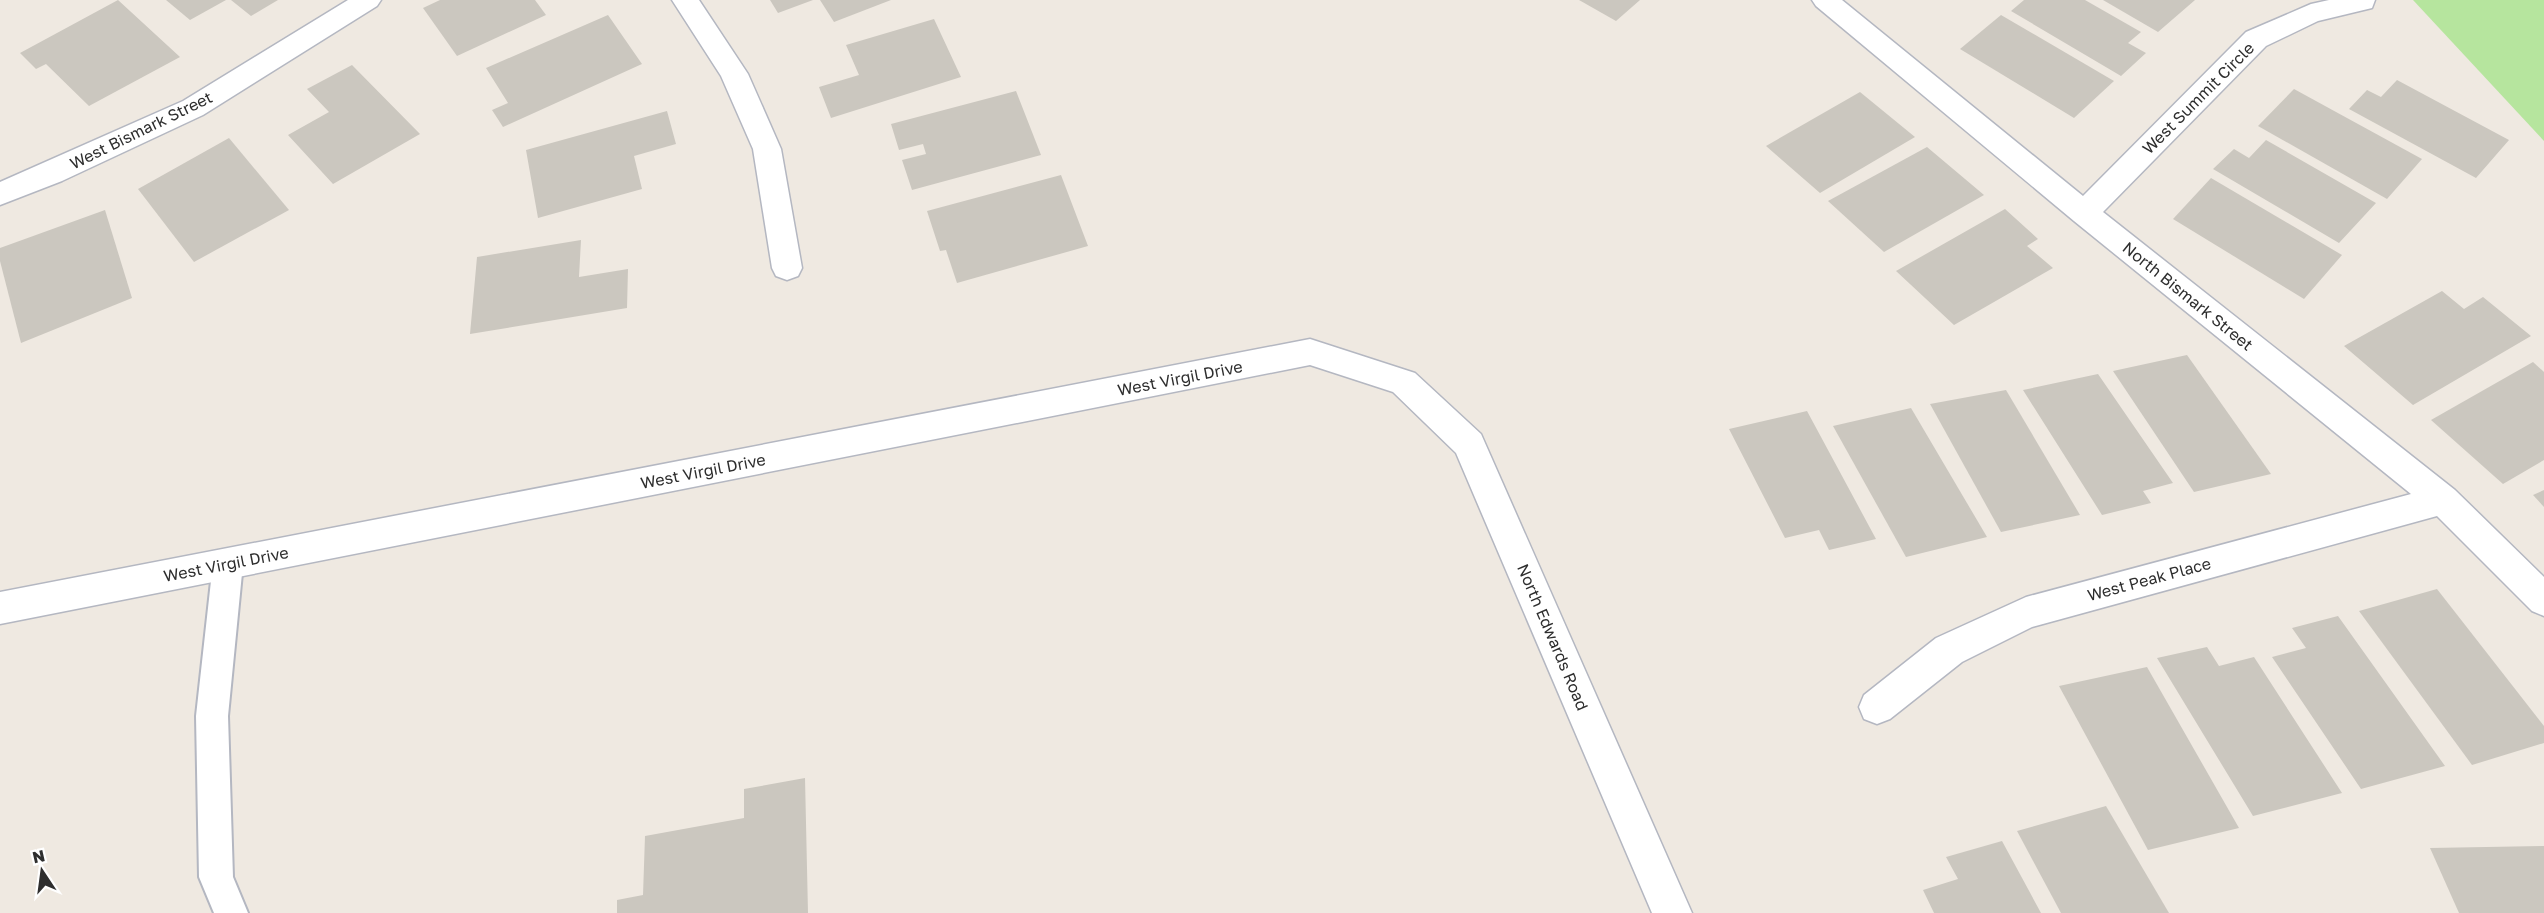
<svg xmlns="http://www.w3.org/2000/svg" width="2544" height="913" font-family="'Golos Text',sans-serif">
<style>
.green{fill:#b6e59e}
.building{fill:#cbc7bf}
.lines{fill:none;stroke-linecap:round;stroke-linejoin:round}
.lane-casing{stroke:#b4b7c1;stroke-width:4}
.street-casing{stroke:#b4b7c1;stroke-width:3}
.lane{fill:#fff;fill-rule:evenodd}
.street{fill:#fff;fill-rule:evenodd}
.labels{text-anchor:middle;stroke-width:5;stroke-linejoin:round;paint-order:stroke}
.street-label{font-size:16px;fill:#2e2e2e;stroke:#fff}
</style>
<rect width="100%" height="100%" fill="#efe9e1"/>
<polygon class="green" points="2413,0 2544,0 2544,141"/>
<g class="building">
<polygon points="118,0 180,57 89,106 46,64 36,69 20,53"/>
<polygon points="166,0 226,0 190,20"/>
<polygon points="231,0 278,0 251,16"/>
<polygon points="440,0 535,0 546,15 457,56 423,8"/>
<polygon points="770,0 813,0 778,13"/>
<polygon points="820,0 891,0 834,22"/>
<polygon points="1579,0 1640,0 1616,21"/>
<polygon points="2024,0 2085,0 2141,32 2128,43 2146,53 2121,76 2011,11"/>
<polygon points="2103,0 2195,0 2158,32"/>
<polygon points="608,15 642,64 503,127 492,110 508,103 486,68"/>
<polygon points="2001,15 2114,81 2074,118 1960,49"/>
<polygon points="934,19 961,77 831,118 819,87 859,75 846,45"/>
<polygon points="352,65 420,134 333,184 288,135 329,112 307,89"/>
<polygon points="2397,80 2509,140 2476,178 2349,109 2367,90 2381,97"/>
<polygon points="2294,89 2422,159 2387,199 2258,126"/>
<polygon points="1016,91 1041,155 912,190 902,160 926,154 923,144 899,150 891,124"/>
<polygon points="1860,92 1915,137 1820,193 1766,146"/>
<polygon points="667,111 676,144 634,156 642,189 538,218 526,150"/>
<polygon points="229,138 289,210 194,262 138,189"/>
<polygon points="2266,140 2376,203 2339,243 2213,169 2234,149 2249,158"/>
<polygon points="1927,147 1984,195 1884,252 1828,201"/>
<polygon points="1061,175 1088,246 957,283 946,250 940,251 927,211"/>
<polygon points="2211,178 2342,255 2304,299 2173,219"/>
<polygon points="2005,209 2038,239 2027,246 2053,268 1954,325 1896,271"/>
<polygon points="105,210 132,298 21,343 0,261 0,248"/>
<polygon points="581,240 579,277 628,269 627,308 470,334 477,257"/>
<polygon points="2442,291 2464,309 2483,297 2531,336 2413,405 2344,346"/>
<polygon points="2187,355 2271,474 2194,492 2113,371"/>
<polygon points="2533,362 2544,372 2544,460 2503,484 2431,420"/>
<polygon points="2098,374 2173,483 2143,491 2151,503 2102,515 2023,390"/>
<polygon points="2006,390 2080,515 2001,532 1930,404"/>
<polygon points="1911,408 1987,537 1906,557 1833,426"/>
<polygon points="1807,411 1876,539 1829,550 1819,530 1785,538 1729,429"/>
<polygon points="2544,490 2544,507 2533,495"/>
<polygon points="2437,589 2544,726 2544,743 2472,765 2359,611"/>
<polygon points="2338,616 2445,766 2361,789 2272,657 2306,648 2292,628"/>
<polygon points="2207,647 2219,666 2254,657 2342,793 2253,816 2157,658"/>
<polygon points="2147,667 2239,828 2148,850 2059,686"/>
<polygon points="805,778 808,913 617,913 617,900 643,895 645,836 744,818 744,789"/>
<polygon points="2106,806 2169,913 2061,913 2017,831"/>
<polygon points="2002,841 2041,913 1934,913 1923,890 1958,879 1946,857"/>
<polygon points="2544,846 2544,913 2459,913 2430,848"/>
</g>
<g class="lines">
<g class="lane-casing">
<polygon id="lane" points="228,550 239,554 243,563 228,716 233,877 248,913 214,913 199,877 196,716 213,563 217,554"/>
</g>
<g class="street-casing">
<g id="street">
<polygon points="348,0 381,0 377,6 203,115 62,181 0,205 0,182 183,101"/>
<polygon points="672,0 699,0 748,74 781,149 802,268 798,276 787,280 776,276 772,268 753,149 721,76"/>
<polygon points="1812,0 1842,0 2083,196 2246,32 2311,4 2329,0 2375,0 2372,8 2318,21 2266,46 2103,212 2455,490 2544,577 2544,616 2532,611 2437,516 2032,627 1962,662 1890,719 1877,724 1864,719 1859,707 1864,695 1936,638 2026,597 2411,494 2074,221 1816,6"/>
<polygon points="1310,339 1415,373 1481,434 1692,913 1652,913 1456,453 1393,392 1310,365 0,624 0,592"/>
</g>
</g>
<use href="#lane" class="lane"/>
<use href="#street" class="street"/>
</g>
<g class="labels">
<g class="street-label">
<text transform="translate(2198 98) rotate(-45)" y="6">West Summit Circle</text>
<text transform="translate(141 130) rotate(-26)" y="6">West Bismark Street</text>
<text transform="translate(2188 296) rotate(39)" y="6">North Bismark Street</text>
<text transform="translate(1180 378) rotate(-11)" y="6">West Virgil Drive</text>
<text transform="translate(703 471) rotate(-11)" y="6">West Virgil Drive</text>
<text transform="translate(226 564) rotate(-11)" y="6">West Virgil Drive</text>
<text transform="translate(2149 579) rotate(-15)" y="6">West Peak Place</text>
<text transform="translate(1553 637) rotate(67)" y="6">North Edwards Road</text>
</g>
</g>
<g transform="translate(42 871) rotate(347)" stroke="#ffffff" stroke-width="4.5" paint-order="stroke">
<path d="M0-4.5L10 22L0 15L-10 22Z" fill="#2e2e2e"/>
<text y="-9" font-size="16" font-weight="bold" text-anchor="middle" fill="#2e2e2e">N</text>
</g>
</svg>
